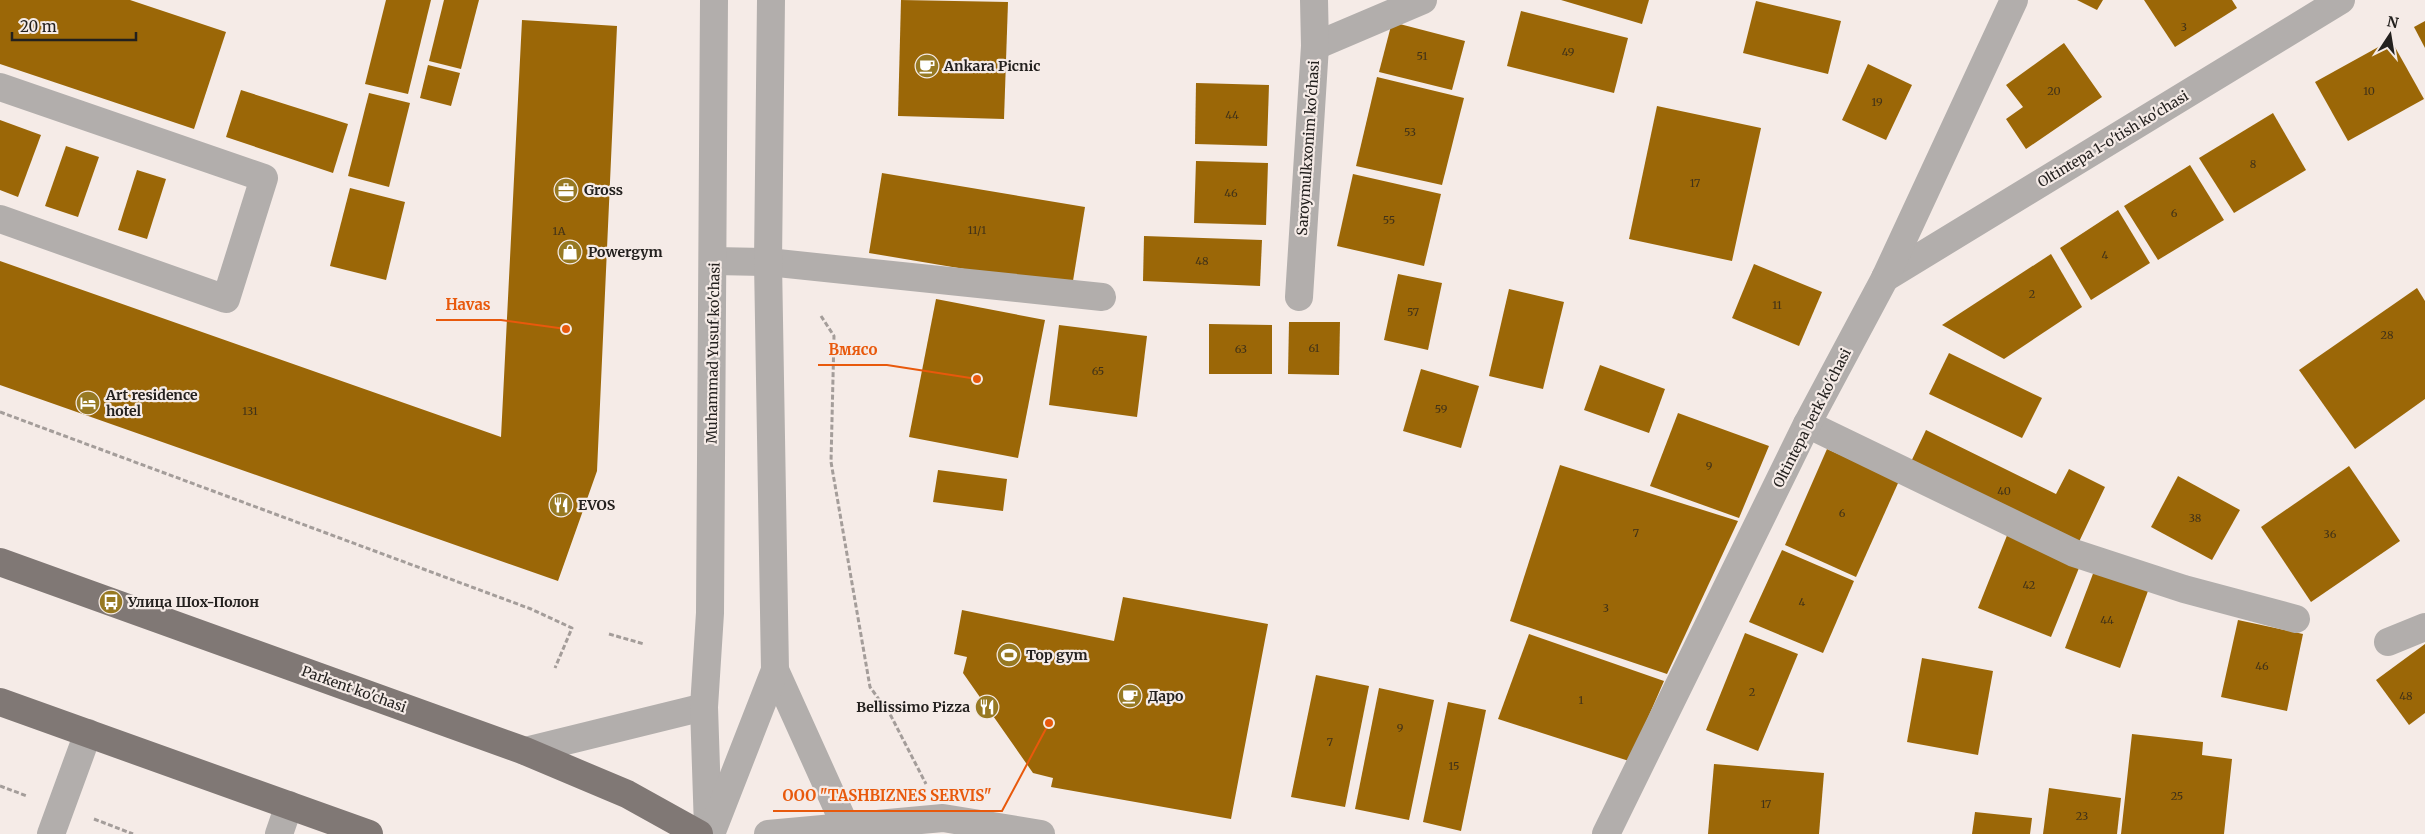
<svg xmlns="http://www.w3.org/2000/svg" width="2425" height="834" font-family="Merriweather,serif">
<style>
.building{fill:#9b6707}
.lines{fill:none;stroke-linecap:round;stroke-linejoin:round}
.path{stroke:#a49d9a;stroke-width:3;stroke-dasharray:5 2.5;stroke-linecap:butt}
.minor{stroke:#b2aeac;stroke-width:28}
.major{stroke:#807875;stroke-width:28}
.labels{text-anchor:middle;stroke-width:4.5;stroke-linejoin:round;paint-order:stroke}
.number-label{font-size:11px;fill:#413218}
.poi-label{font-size:14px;font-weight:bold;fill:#23201e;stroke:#f5ebe7;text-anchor:start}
.street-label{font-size:14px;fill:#23201e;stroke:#f5ebe7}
.leader{fill:none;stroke:#e8590c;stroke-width:2}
.callout-dot{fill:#e8590c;stroke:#f5ebe7;stroke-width:2}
.callout-label{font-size:15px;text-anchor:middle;font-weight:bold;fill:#e8590c;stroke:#f5ebe7;stroke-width:4.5;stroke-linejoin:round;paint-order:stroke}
</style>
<rect width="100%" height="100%" fill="#f5ebe7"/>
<g class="building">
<polygon points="0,0 130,0 226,32 194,129 0,64"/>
<polygon points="386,0 431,0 408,94 365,84"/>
<polygon points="444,0 479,0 461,69 429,61"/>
<polygon points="901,0 1008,2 1004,119 898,116"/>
<polygon points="1561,0 1649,0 1642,24"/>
<polygon points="2077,0 2103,0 2097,10"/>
<polygon points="2144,0 2232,0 2237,8 2175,47"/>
<polygon points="1756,1 1841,21 1828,74 1743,53"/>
<polygon points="1521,11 1628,38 1614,93 1507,66"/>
<polygon points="522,20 617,26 597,471 558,581 0,385 0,261 501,437"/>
<polygon points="2425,21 2425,48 2414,27"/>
<polygon points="1392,22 1465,41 1452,90 1379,72"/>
<polygon points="2391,40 2424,99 2348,141 2315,82"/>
<polygon points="2064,43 2102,97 2026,149 2006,119 2023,107 2006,85"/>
<polygon points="1868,64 1912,85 1886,140 1842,120"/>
<polygon points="428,65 460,73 451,106 420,98"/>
<polygon points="1377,77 1464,98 1442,185 1356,166"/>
<polygon points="1196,83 1269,85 1267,146 1195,144"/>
<polygon points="241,90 348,124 333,173 226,137"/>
<polygon points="369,93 410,103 389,187 348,176"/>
<polygon points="1657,106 1761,128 1732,261 1629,239"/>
<polygon points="2273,113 2306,170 2234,213 2199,158"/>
<polygon points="0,120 41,135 18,197 0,190"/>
<polygon points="66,146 99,157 78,217 45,206"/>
<polygon points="1196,161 1268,163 1266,225 1194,223"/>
<polygon points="2190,165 2224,220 2158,260 2124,206"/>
<polygon points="137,170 166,179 147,239 118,230"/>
<polygon points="882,173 1085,207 1072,287 869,253"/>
<polygon points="1353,174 1441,194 1424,266 1337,246"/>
<polygon points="350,188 405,202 386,280 330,266"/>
<polygon points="2118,210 2150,263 2091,300 2060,248"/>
<polygon points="1144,236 1262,240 1260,286 1143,281"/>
<polygon points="2051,254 2082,307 2004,359 1942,325"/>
<polygon points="1754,264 1822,292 1799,346 1732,318"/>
<polygon points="1398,274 1442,283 1428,350 1384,340"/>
<polygon points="2417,288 2425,301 2425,399 2355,449 2299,370"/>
<polygon points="1509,289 1564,302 1543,389 1489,376"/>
<polygon points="936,299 1045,320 1018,458 909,437"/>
<polygon points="1289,322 1340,322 1339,375 1288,374"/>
<polygon points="1209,324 1272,325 1272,374 1209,374"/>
<polygon points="1059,325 1147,336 1137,417 1049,405"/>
<polygon points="1949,353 2042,398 2022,438 1929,394"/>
<polygon points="1600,365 1665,389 1649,433 1584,410"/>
<polygon points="1421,369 1479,386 1461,448 1403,431"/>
<polygon points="1678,413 1769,446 1739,518 1650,486"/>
<polygon points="1926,430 2056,494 2069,469 2105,487 2077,546 1909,466"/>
<polygon points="1827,449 1899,481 1856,577 1785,545"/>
<polygon points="1560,465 1738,521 1667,674 1510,621"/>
<polygon points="2349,466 2400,541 2311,602 2261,527"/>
<polygon points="938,470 1007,479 1003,511 933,502"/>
<polygon points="2178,476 2240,510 2212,560 2151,527"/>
<polygon points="2008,533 2081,563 2051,637 1978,608"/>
<polygon points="1782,550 1854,581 1823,653 1749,622"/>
<polygon points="2094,571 2148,591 2120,668 2065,648"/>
<polygon points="1123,597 1268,624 1231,819 1051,787 1053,778 1033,773 963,673 967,657 954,654 962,610 1114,641"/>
<polygon points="2238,620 2303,634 2287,711 2221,697"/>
<polygon points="1745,633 1798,654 1758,751 1706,730"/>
<polygon points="1529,634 1664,681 1629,761 1498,719"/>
<polygon points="2425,644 2425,713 2409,725 2376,680"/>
<polygon points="1922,658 1993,671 1978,755 1907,742"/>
<polygon points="1316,675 1369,686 1345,807 1291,797"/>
<polygon points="1379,688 1434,700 1409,820 1355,809"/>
<polygon points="1448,702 1486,710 1461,831 1423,822"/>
<polygon points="2132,734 2203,742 2202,755 2232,759 2224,834 2121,834"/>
<polygon points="1714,764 1824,773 1819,834 1708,834"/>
<polygon points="2049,788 2121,798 2117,834 2043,834"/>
<polygon points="1975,812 2032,818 2030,834 1972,834"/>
</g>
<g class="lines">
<g class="path">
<polyline points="821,316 834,336 831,462 870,687 891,716 926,784"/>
<polyline points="0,412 531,609 572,628 555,668"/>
<polyline points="609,634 644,644"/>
<polyline points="0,786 27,796"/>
<polyline points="94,819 133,834"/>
</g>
<g class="minor">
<polyline points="1315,46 1423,0"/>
<polyline points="0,87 264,178 226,299 0,219"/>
<polyline points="714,261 768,262 1102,297"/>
<polyline points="1885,278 2341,0"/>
<polyline points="1299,297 1315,46 1314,0"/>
<polyline points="1807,424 2074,553 2184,589 2296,619"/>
<polyline points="2388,642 2425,627"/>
<polyline points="775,670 849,834"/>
<polyline points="525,751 704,707"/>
<polyline points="708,828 704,707 710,613 714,0"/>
<polyline points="51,834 88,733"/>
<polyline points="279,834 289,805"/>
<polyline points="711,834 775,670 768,262 771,0"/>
<polyline points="768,834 943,818 1041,834"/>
<polyline points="1606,834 1807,424 1885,278 2014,0"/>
</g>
<g class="major">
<polyline points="0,562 525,751 627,794 699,834"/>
<polyline points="0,702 369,834"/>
</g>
</g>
<defs>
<g id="cafe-disc" transform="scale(1.25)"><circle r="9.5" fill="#977922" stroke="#f5ebe7"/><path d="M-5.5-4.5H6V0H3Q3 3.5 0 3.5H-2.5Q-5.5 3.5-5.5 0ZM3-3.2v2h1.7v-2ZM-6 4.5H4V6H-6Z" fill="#fff"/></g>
<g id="office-disc" transform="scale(1.25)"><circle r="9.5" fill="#977922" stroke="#f5ebe7"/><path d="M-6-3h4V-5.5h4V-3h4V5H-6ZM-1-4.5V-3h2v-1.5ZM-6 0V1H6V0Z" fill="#fff"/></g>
<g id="shop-disc" transform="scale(1.25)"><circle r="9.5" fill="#977922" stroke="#f5ebe7"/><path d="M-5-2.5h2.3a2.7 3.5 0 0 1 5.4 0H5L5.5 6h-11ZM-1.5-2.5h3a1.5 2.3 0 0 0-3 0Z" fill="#fff"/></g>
<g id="hotel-disc" transform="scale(1.25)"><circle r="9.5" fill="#977922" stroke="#f5ebe7"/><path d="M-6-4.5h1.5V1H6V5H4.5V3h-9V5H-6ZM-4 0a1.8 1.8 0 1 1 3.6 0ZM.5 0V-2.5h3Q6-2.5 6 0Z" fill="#fff"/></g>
<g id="restaurant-disc" transform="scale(1.25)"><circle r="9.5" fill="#977922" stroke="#f5ebe7"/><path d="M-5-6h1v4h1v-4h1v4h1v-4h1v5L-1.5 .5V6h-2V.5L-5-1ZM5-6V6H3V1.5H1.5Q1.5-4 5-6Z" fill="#fff"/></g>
<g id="bus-disc" transform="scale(1.25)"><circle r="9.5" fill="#977922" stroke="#f5ebe7"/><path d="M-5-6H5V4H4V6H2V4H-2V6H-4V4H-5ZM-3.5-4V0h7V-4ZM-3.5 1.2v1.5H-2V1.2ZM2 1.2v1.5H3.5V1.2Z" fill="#fff"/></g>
<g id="stadium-disc" transform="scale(1.25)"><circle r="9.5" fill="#977922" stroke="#f5ebe7"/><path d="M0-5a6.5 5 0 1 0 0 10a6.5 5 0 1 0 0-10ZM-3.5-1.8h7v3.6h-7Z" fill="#fff"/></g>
</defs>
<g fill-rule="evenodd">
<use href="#cafe-disc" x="927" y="66"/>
<use href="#office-disc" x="566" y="190"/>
<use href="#shop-disc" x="570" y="252"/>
<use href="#hotel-disc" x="88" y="403"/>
<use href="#restaurant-disc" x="561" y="505"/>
<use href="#bus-disc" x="111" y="602"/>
<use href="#stadium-disc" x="1009" y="655"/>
<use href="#cafe-disc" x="1130" y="696"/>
<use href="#restaurant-disc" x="987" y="707"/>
</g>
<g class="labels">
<g class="number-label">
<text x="2184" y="31">3</text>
<text x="1568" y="56">49</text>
<text x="1422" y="60">51</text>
<text x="2054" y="95">20</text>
<text x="2369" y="95">10</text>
<text x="1877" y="106">19</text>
<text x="1232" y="119">44</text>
<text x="1410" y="136">53</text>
<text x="2253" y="168">8</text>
<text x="1695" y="187">17</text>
<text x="1231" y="197">46</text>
<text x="2174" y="217">6</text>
<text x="1389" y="224">55</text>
<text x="977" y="234">11/1</text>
<text x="559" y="235">1А</text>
<text x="2105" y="259">4</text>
<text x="1202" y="265">48</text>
<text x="2032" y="298">2</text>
<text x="1777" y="309">11</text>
<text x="1413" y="316">57</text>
<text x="2387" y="339">28</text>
<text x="1314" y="352">61</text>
<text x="1241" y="353">63</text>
<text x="1098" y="375">65</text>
<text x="1441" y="413">59</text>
<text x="250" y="415">131</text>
<text x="1709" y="470">9</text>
<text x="2004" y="495">40</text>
<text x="1842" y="517">6</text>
<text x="2195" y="522">38</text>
<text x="1636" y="537">7</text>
<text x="2330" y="538">36</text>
<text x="2029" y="589">42</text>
<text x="1802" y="606">4</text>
<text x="1606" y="612">3</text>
<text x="2107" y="624">44</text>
<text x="2262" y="670">46</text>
<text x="1752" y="696">2</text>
<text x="2406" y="700">48</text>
<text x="1581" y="704">1</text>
<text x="1400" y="732">9</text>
<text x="1330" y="746">7</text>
<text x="1454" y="770">15</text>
<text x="2177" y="800">25</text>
<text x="1766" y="808">17</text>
<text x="2082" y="820">23</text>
</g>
<g class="poi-label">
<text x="944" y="71">Ankara Picnic</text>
<text x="584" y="195">Gross</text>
<text x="588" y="257">Powergym</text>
<text x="106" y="400">Art residence<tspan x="106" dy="16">hotel</tspan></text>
<text x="578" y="510">EVOS</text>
<text x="128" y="607">Улица Шох-Полон</text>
<text x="1026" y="660">Top gym</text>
<text x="1148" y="701">Даро</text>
<text x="970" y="712" text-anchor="end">Bellissimo Pizza</text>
</g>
<g class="street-label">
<text transform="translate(2113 139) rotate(-31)" y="5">Oltintepa 1-o'tish ko'chasi</text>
<text transform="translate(1308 148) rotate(-86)" y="5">Saroymulkxonim ko'chasi</text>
<text transform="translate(713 353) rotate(-89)" y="5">Muhammad Yusuf ko'chasi</text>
<text transform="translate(1812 418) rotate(-63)" y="5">Oltintepa berk ko'chasi</text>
<text transform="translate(354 689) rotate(20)" y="5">Parkent ko'chasi</text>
</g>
</g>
<path class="leader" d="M566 329L501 320H436M977 379L887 365H818M1049 723L1002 811H773"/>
<g class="callout-dot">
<circle cx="566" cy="329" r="5"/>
<circle cx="977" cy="379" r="5"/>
<circle cx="1049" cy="723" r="5"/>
</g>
<g class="callout-label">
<text x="468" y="310">Havas</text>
<text x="853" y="355">Вмясо</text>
<text x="887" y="801">ООО "TASHBIZNES SERVIS"</text>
</g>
<g transform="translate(2390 35) rotate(12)" stroke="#f5ebe7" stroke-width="4" paint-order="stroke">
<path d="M0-4L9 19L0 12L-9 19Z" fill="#23201e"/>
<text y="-8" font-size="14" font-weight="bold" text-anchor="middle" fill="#23201e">N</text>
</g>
<path d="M12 32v8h124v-8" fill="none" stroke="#23201e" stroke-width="2.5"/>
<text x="20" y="32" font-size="15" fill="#23201e" stroke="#f5ebe7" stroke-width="4" paint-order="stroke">20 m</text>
</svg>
